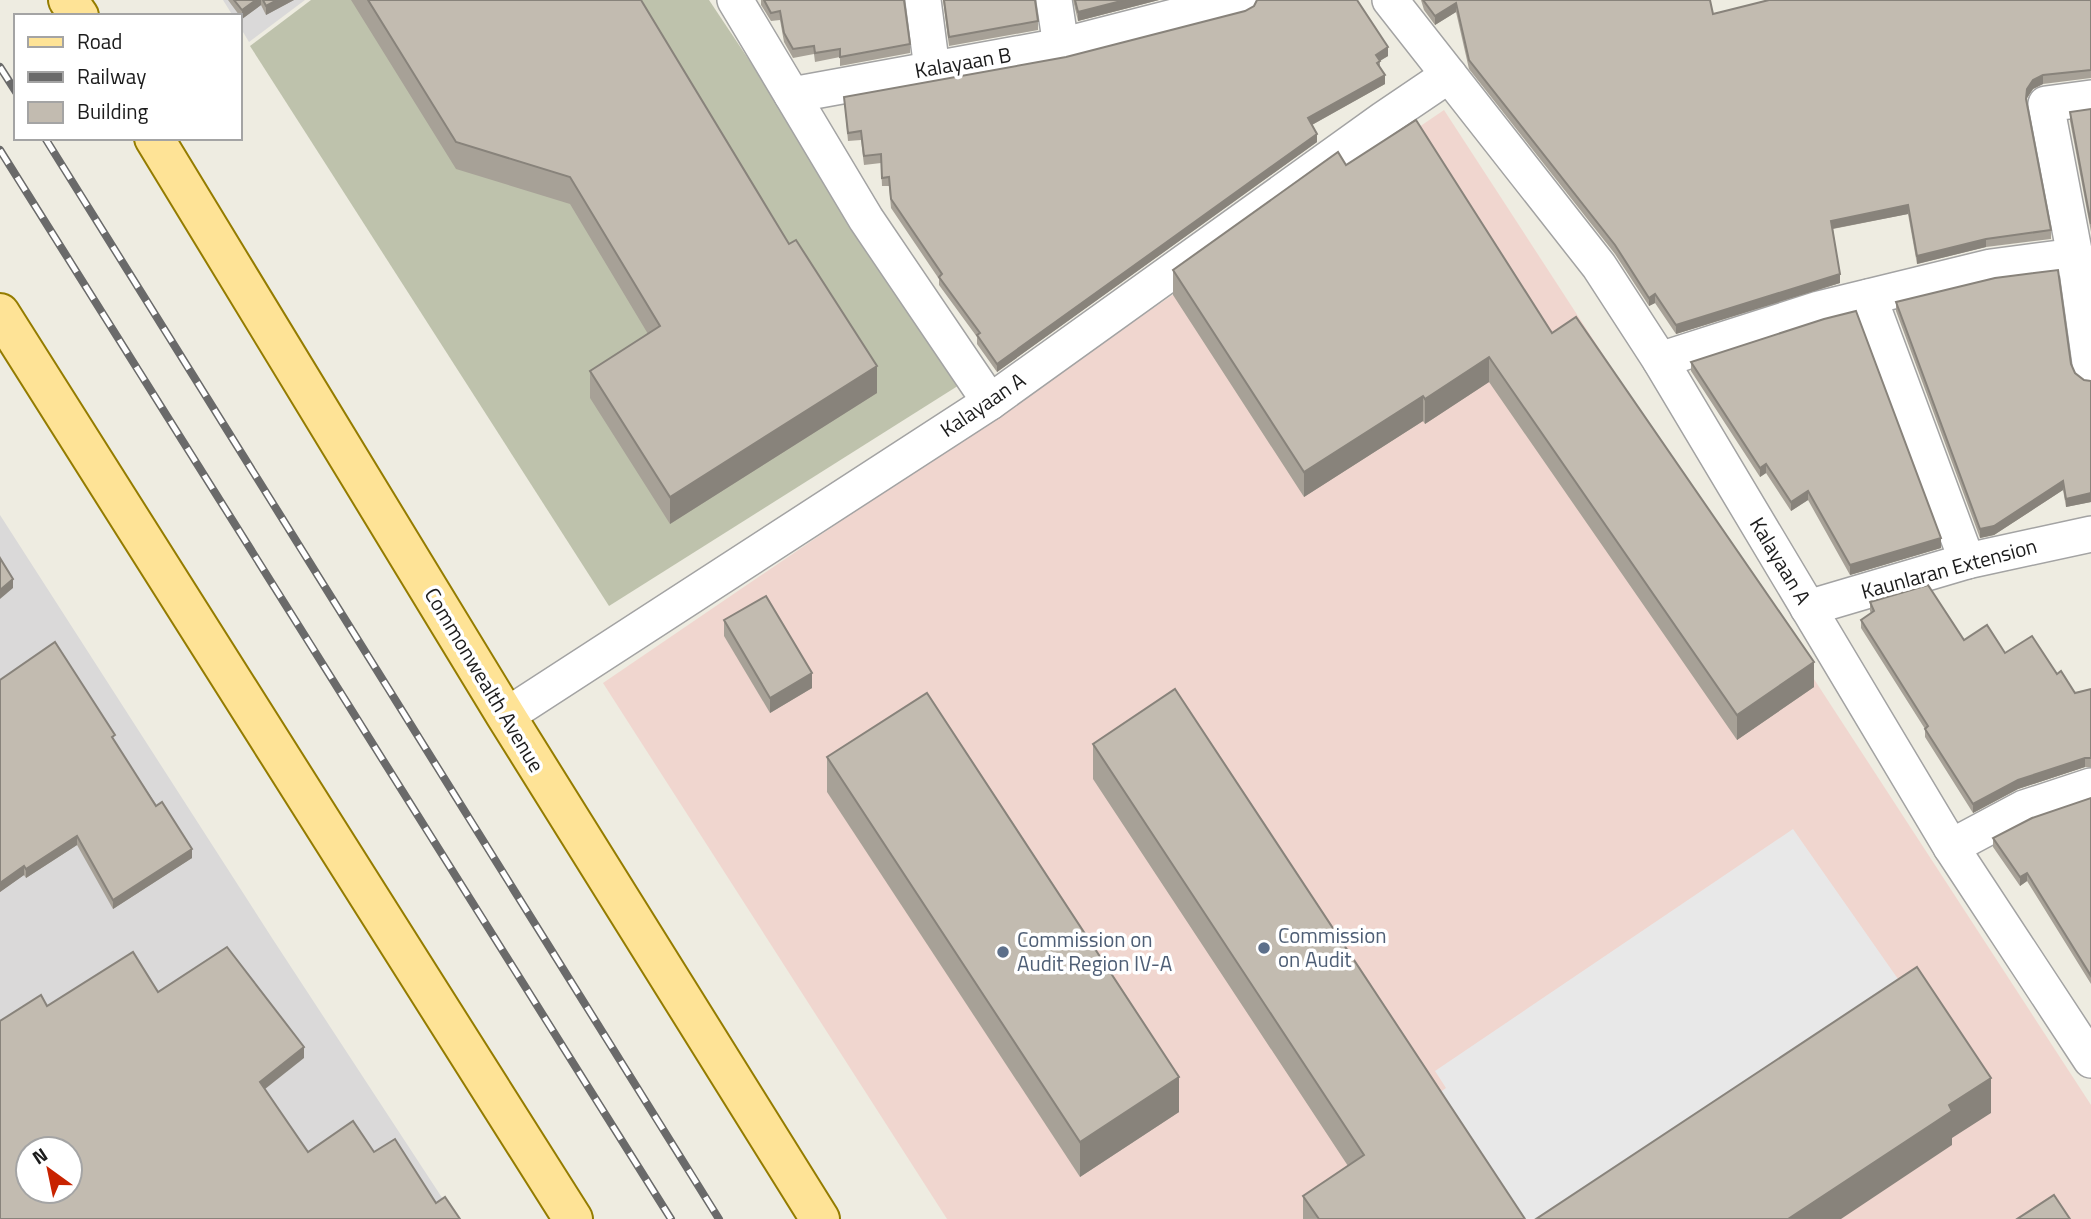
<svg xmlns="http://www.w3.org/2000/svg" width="2091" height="1219" font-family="'Titillium Web',sans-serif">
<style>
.residential{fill:#dad9d9;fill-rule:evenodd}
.commercial{fill:#f0d6cf}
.construction{fill:#bec2ac}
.parking{fill:#e8e8e8}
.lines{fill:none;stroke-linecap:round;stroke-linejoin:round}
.street-casing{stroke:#a3a3a3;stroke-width:38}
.primary-casing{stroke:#947c00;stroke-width:42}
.street{stroke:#fff;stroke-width:35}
.primary{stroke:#fee396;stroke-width:38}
.rail-casing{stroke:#6a6a6a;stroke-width:8}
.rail{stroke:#fff;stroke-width:5;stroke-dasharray:16;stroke-linecap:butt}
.wall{fill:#a7a197}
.shaded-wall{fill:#88837b}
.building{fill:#c2bbb0;stroke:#88837b;stroke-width:2;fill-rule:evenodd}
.service-dot{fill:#5c6f8a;stroke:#fff;stroke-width:2.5}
.labels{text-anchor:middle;stroke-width:7;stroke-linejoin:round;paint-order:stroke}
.street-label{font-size:21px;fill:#1c1c1c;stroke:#fff}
.service-label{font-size:21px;fill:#4e5e75;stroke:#fff;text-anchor:start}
</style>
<rect width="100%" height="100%" fill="#eeece1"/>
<g class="residential">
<polygon points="223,0 305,0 249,42 240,27 240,16 233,16"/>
<path d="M0 515 272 938 456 1219H0ZM28 1149H70V1191H28Z"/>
</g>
<polygon class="commercial" points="1444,110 2091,1105 2091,1219 947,1219 603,683"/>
<polygon class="construction" points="311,0 709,0 964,382 609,606 250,46"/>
<polygon class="parking" points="1793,829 1905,989 1554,1219 1518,1219 1436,1095 1446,1088 1435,1071"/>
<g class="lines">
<g class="street-casing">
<g id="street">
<polyline points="735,0 866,219 990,402"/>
<polyline points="923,0 932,69"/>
<polyline points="1054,0 1061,46"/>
<polyline points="1390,0 1599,266 1660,360 1951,847 2091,1060"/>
<polyline points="792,95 1061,46 1240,0"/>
<polyline points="2091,98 2046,104 2075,256 2091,370"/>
<polyline points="1869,297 1967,561"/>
<polyline points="1660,360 1819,309 1991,267 2075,256"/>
<polyline points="1808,608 1967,561 2091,534"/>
<polyline points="506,716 990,402 1384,119 1449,75"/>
<polyline points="1951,847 2024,808 2091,786"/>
</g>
</g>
<g class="primary-casing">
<g id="primary">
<polyline points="68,0 79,16"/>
<polyline points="154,138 506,716 820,1219"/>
<polyline points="0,313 573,1219"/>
</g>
</g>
<use href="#street" class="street"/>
<use href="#primary" class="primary"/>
<g class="rail-casing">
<g id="rail">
<polyline points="0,67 16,92"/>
<polyline points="45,138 719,1219"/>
<polyline points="0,150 671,1219"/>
</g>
</g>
<use href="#rail" class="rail"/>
</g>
<g class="wall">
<polygon points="228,0 294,0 266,15 261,5 242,19"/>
<polygon points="351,0 641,0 877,393 670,524 590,398 590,371 648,334 570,204 456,169"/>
<polygon points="761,0 904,0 910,44 910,53 840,66 840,57 815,62 814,54 793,58 784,42 780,20 771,21 761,5"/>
<polygon points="943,0 1035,0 1038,21 1038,30 949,46"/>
<polygon points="1073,0 1159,0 1078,21"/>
<polygon points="1421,0 1710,0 1713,14 2091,0 2091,78 2043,84 2033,89 2027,98 2027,101 2051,230 2051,239 1986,247 1917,264 1908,214 1833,229 1840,283 1676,334 1655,303 1649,306 1615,254 1469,69 1456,12 1435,25 1424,10"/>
<polygon points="1254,6 1388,56 1380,61 1380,67 1385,84 1312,125 1317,142 997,372 977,344 977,337 939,285 939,279 891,208 889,186 882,186 881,163 864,165 861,140 848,141 844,97 1066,57 1245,11"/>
<polygon points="2091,109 2091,232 2070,121 2070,112"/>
<polygon points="1346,165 1552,333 1814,687 1737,740 1489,382 1425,424 1423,421 1304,497 1173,295 1173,270"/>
<polygon points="1896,302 2071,364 2075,373 2084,380 2091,381 2091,502 2066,507 2063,490 1994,535 1980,538 1896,311"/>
<polygon points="1691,362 1941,548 1850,575 1808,500 1791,511 1766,473 1760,477 1691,371"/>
<polygon points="1870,602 1964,640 2005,653 2057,674 2075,693 2091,689 2091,767 2085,767 2018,789 1973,813 1925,737 1925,729 1861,628 1861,620 1871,613 1870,611"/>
<polygon points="724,620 812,688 770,713 724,636"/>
<polygon points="0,680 115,743 192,858 113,909 77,845 26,878 24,875 0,892"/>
<polygon points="1093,744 1525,1219 1303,1219 1303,1196 1348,1166 1093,779"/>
<polygon points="827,757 1179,1112 1080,1177 827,792"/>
<polygon points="2091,798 2091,984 2027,881 2020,886 1993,847 1993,838"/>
</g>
<g class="shaded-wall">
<polygon points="256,0 261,0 261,5 242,19 242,10"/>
<polygon points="277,0 294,0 266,15 266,6"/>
<polygon points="1125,0 1159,0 1078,21 1078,12"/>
<polygon points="1456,3 1456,12 1435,25 1435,16"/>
<polygon points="1388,47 1388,56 1376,63 1376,55"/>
<polygon points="1385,75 1385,84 1308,127 1308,118"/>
<polygon points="2043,75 2043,84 2033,89 2027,98 2026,108 2027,89 2033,80"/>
<polygon points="1317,134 1317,142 997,372 997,364"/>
<polygon points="1908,205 1908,214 1831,229 1831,221"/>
<polygon points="1986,239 1986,247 1917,264 1917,256"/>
<polygon points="1840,274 1840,283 1676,334 1676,325"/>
<polygon points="1655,294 1655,303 1649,306 1649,298"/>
<polygon points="1489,357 1489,382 1425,424 1425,399"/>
<polygon points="877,366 877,393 670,524 670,497"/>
<polygon points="1423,396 1423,421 1304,497 1304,472"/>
<polygon points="1766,464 1766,473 1760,477 1760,468"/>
<polygon points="2063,481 2063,490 1994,535 1980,538 1980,529"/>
<polygon points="1808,491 1808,500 1791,511 1791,502"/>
<polygon points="2091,493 2091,502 2066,507 2066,499"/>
<polygon points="1941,538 1941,548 1850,575 1850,565"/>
<polygon points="13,579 13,588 0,599 0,590"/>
<polygon points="1814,662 1814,687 1737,740 1737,715"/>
<polygon points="812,673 812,688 770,713 770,698"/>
<polygon points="2085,758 2085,767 2018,789 1973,813 1973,804 2018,780"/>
<polygon points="77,836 77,845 26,878 26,869"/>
<polygon points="192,849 192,858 113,909 113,900"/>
<polygon points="24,866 24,875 0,892 0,883"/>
<polygon points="2027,873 2027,881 2020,886 2020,877"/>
<polygon points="304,1047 304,1058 260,1093 260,1082"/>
<polygon points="1179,1077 1179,1112 1080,1177 1080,1142"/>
<polygon points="1991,1078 1991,1113 1952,1138 1952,1145 1841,1219 1788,1219 1949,1105"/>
</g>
<g class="building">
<polygon points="234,0 256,0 242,10"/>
<polygon points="263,0 277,0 266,6"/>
<polygon points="368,0 641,0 789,244 796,240 877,366 670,497 590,371 660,326 570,177 456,142"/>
<polygon points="764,0 904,0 910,44 840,57 840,49 815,53 814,46 793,49 784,33 780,11 771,13"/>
<polygon points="944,0 1035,0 1038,21 949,37"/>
<polygon points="1075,0 1125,0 1078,12"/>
<polygon points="1257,0 1357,0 1388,47 1376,55 1380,61 1377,63 1385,75 1308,118 1317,134 997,364 977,335 980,333 939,277 942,274 891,199 889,177 882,178 881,154 864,156 861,131 848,133 844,97 1066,57 1245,11 1254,6"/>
<polygon points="1423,0 1710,0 1713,14 1769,0 2091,0 2091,70 2043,75 2033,80 2027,89 2026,99 2051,230 1986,239 1917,256 1908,205 1831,221 1840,274 1676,325 1655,294 1649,298 1615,245 1469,60 1456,3 1435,16"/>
<polygon points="2091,109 2091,224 2070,112"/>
<polygon points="1416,120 1552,333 1576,317 1814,662 1737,715 1489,357 1425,399 1423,396 1304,472 1173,270 1338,152 1346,165"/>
<polygon points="2058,270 2071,364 2075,373 2084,380 2091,381 2091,493 2066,499 2063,481 1994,526 1980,529 1896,302 1995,278"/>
<polygon points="1856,311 1941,538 1850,565 1808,491 1791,502 1766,464 1760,468 1691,362 1824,319"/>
<polygon points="0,558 13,579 0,590"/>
<polygon points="1928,585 1964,640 1987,625 2005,653 2032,636 2057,674 2061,671 2075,693 2091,689 2091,758 2085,758 2018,780 1973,804 1925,729 1928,726 1861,620 1874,611 1870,602"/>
<polygon points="766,596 812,673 770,698 724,620"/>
<polygon points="55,642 115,735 112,737 156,806 162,802 192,849 113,900 77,836 26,869 24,866 0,883 0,680"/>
<polygon points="1175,689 1525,1219 1319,1219 1303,1196 1364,1155 1093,744"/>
<polygon points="927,693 1179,1077 1080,1142 827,757"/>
<polygon points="2091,798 2091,976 2027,873 2020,877 1993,838 2032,818"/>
<path d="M227 947 304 1047 260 1082 308 1152 353 1121 374 1152 395 1139 436 1203 445 1197 460 1219H0V1021L41 995 47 1006 133 952 158 992ZM28 1149H70V1191H28Z"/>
<polygon points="1917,967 1991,1078 1949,1105 1952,1111 1788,1219 1536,1219"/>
<polygon points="2054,1195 2070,1219 2017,1219"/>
</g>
<g class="service-dot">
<circle cx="1264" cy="948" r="7"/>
<circle cx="1003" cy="952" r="7"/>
</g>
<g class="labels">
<g class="street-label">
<text transform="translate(963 63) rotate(-10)" y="7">Kalayaan B</text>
<text transform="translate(983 405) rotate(-34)" y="7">Kalayaan A</text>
<text transform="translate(1780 561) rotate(59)" y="7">Kalayaan A</text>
<text transform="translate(1949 569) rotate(-15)" y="7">Kaunlaran Extension</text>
<text transform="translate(484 680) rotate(59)" y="7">Commonwealth Avenue</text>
</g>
<g class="service-label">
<text x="1278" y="943">Commission<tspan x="1278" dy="24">on Audit</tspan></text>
<text x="1017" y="947">Commission on<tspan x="1017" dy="24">Audit Region IV-A</tspan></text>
</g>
</g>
<rect x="14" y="14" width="228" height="126" fill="#ffffff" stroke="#a4a4a4" stroke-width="2"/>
<rect x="28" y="37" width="35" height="10" fill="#fee396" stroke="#a4a4a4" stroke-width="2"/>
<text x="77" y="49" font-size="21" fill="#1c1c1c">Road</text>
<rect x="28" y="72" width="35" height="10" fill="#6a6a6a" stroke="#a4a4a4" stroke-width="2"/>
<text x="77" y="84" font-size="21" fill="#1c1c1c">Railway</text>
<rect x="28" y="102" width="35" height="21" fill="#c2bbb0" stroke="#a4a4a4" stroke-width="2"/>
<text x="77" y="119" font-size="21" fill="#1c1c1c">Building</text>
<g transform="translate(49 1170) rotate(327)"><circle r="33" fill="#ffffff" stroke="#a4a4a4" stroke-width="2"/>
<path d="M0-5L12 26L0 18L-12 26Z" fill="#c82300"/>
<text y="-10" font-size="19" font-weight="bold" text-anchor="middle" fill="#1c1c1c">N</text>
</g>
</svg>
